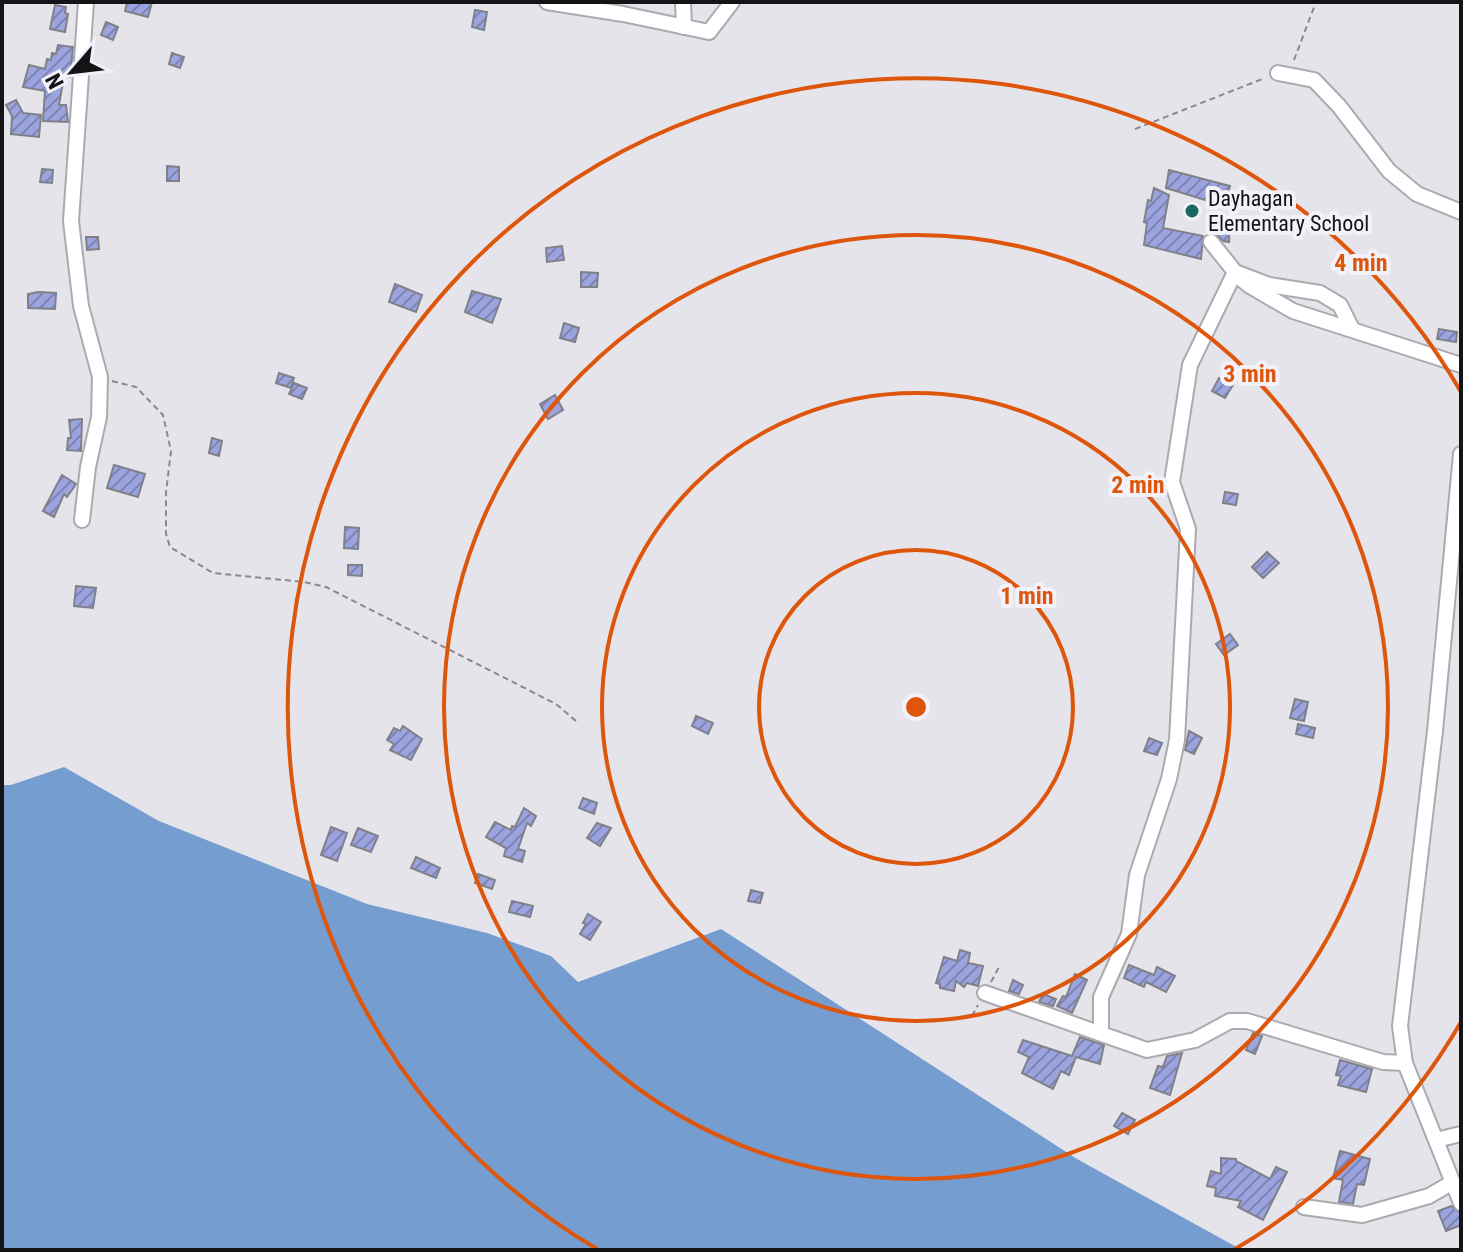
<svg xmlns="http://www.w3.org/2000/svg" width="1463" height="1252" font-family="'Roboto Condensed',sans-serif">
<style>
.water{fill:#769dcf}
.building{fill:url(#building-hatch);stroke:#808188;stroke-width:2}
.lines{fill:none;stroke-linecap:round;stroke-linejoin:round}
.minor-casing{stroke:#acaab1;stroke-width:18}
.path{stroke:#8a888e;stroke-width:2;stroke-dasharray:6 4;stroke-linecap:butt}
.minor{stroke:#fff;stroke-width:14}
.ring{fill:none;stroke:#dd560c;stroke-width:4}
.poi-dot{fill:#1a6661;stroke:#f3f1f9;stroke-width:3}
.labels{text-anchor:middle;stroke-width:8;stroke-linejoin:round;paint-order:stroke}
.poi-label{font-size:22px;fill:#141316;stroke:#f3f1f9;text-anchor:start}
.centre{fill:#dd560c;stroke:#f3f1f9;stroke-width:4}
.ring-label{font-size:24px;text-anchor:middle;font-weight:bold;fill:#dd560c;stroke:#f3f1f9;stroke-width:8;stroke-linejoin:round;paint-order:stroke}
</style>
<defs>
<pattern id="building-hatch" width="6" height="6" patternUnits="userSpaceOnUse" patternTransform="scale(2)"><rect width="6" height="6" fill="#9ba4df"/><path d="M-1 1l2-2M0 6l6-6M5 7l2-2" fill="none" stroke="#7d84b4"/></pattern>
</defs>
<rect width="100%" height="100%" fill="#e6e4eb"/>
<polygon class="water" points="64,767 159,821 367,904 487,933 551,956 578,982 721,929 1077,1159 1242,1250 2,1250 2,785 11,785"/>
<g class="building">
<polygon points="127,2 152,2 148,17 125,11"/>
<polygon points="55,5 66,7 65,13 68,14 65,32 50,29"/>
<polygon points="475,10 487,12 484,30 472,27"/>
<polygon points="106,22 118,27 113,40 101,35"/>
<polygon points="58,45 73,47 70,77 64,76 59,105 66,105 68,122 43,121 45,91 23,87 29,65 45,69 47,59 51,60 52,53 56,54"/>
<polygon points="172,53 184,57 180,68 169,64"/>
<polygon points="16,100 23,113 41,115 39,137 11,134 12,116 6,105"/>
<polygon points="167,166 179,167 179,181 167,181"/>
<polygon points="42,169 53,170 52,183 40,182"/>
<polygon points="1169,170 1230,186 1225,206 1166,188"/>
<polygon points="1154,188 1169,195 1163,228 1203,236 1201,259 1144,245 1147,223 1144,222 1148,200 1151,201"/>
<polygon points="1217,224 1230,225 1229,242 1223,241 1216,234"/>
<polygon points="86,237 98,237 99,249 87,250"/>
<polygon points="562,246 564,260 547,262 546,248"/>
<polygon points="581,272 598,273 597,287 581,287"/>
<polygon points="395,284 422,295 416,312 389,302"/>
<polygon points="472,291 501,299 492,323 465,312"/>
<polygon points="38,292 56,293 55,309 28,308 28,294"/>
<polygon points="564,323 579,328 575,342 560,338"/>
<polygon points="1439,329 1457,332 1456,342 1437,339"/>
<polygon points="279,373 294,378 291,388 276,383"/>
<polygon points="1219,378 1233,385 1225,398 1212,391"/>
<polygon points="294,383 307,388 302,399 289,394"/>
<polygon points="555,395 563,410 548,419 540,404"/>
<polygon points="82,419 81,451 67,450 68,438 71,438 69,420"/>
<polygon points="212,438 222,441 219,456 209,453"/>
<polygon points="114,465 145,474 138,497 107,488"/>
<polygon points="62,475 76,484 67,497 64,494 54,517 43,511"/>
<polygon points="1225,492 1238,494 1236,505 1223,503"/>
<polygon points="345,527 359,528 358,549 344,548"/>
<polygon points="1267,552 1279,563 1263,578 1252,567"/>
<polygon points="348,565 362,565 362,576 348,575"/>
<polygon points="76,586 96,588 93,608 74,606"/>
<polygon points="1230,634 1238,645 1224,655 1216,644"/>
<polygon points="1295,699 1308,702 1304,721 1290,718"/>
<polygon points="696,716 713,723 708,734 692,726"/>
<polygon points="1298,724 1315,728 1313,738 1296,734"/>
<polygon points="403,726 422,739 411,760 390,750 394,744 387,740 394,728 400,731"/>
<polygon points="1189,731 1202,738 1194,754 1185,750"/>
<polygon points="1149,738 1162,743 1157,755 1144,751"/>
<polygon points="583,798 597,803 594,814 579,808"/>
<polygon points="524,808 536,816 531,826 527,823 518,849 525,851 522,862 504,856 506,848 486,837 495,822 511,830 512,826 515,827"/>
<polygon points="597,823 611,828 600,846 587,838"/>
<polygon points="331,827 347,833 337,861 321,855"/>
<polygon points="358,828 378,836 371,852 351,845"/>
<polygon points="416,857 440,868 436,878 411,868"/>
<polygon points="478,874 495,880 492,889 475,883"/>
<polygon points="751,890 763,893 760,903 748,901"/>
<polygon points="512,901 533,906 530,917 509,912"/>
<polygon points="588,914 601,922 590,940 580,934 586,924 583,923"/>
<polygon points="960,950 970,953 968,963 983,966 978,986 967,983 964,987 956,981 954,991 940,988 940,984 936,983 944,957 957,961"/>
<polygon points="1129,965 1154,975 1157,967 1175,976 1166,992 1146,982 1144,987 1124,978"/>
<polygon points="1075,974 1087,980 1072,1013 1057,1006 1063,996 1066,997"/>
<polygon points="1013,980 1023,985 1019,994 1009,991"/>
<polygon points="1043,994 1056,999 1053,1006 1039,1002"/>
<polygon points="1253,1033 1262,1036 1255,1054 1246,1050"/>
<polygon points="1080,1037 1104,1045 1100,1064 1076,1057 1069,1075 1061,1071 1053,1089 1022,1073 1029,1057 1018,1052 1023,1040 1072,1056"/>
<polygon points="1182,1053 1170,1095 1150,1088 1158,1066 1163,1067 1167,1056"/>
<polygon points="1340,1060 1372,1069 1366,1092 1338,1085 1341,1076 1336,1075"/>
<polygon points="1122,1113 1135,1120 1128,1134 1114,1126"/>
<polygon points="1340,1151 1370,1159 1364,1185 1357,1184 1353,1204 1339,1202 1343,1180 1333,1178"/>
<polygon points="1221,1158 1236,1159 1236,1161 1270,1179 1276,1167 1287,1172 1263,1220 1238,1207 1241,1201 1215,1196 1216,1188 1207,1186 1211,1171 1221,1174"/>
<polygon points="1451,1206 1461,1213 1461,1225 1446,1231 1438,1211"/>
</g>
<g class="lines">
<g class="minor-casing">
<g id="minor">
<polyline points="547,2 623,14 709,32 732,2"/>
<polyline points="683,2 684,27"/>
<polyline points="1278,73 1314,80 1339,106 1389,171 1417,194 1461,212"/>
<polyline points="1211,242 1235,272 1269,285 1320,293 1340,305 1352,329"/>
<polyline points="1235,274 1250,286 1293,311 1461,365"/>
<polyline points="1461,454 1435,731 1400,1026 1405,1063 1461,1203"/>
<polyline points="82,520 88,467 99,417 100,377 81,306 71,221 86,2"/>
<polyline points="985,993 1147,1050 1195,1040 1230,1021 1247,1021 1383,1062 1405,1063"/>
<polyline points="1101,1033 1101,997 1129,934 1137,875 1169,779 1177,740 1188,529 1172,482 1190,365 1235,272"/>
<polyline points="1436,1140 1461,1134"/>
<polyline points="1304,1207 1362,1215 1429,1196 1453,1182"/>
</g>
</g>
<g class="path">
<polyline points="1294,60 1316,2"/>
<polyline points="1135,129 1265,78"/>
<polyline points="112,381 136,387 163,415 171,451 166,492 166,534 170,547 213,573 304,582 326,587 556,704 576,721"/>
<polyline points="991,982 1000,965"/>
<polyline points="972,1016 978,1005"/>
</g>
<use href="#minor" class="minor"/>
</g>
<g class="ring">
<circle cx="916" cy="707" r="157"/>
<circle cx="916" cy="707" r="314"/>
<circle cx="916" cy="707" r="472"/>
<path d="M1461 1022A629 629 0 0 1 1235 1249M597 1249A629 629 0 1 1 1461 392"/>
</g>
<circle class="poi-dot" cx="1192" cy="211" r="8"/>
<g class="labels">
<g class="poi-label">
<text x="1208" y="206">Dayhagan<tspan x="1208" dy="25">Elementary School</tspan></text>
</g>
</g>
<circle cx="916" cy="707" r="12" class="centre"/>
<g class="ring-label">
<text x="1361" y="271">4 min</text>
<text x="1250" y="382">3 min</text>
<text x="1138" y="493">2 min</text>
<text x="1027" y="604">1 min</text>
</g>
<rect width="1463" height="1252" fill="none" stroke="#141316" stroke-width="8"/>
<g transform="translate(72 72) rotate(242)" stroke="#f3f1f9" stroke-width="6" paint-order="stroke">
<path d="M0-6L14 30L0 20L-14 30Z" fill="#141316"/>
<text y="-12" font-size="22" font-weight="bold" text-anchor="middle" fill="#141316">N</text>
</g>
</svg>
